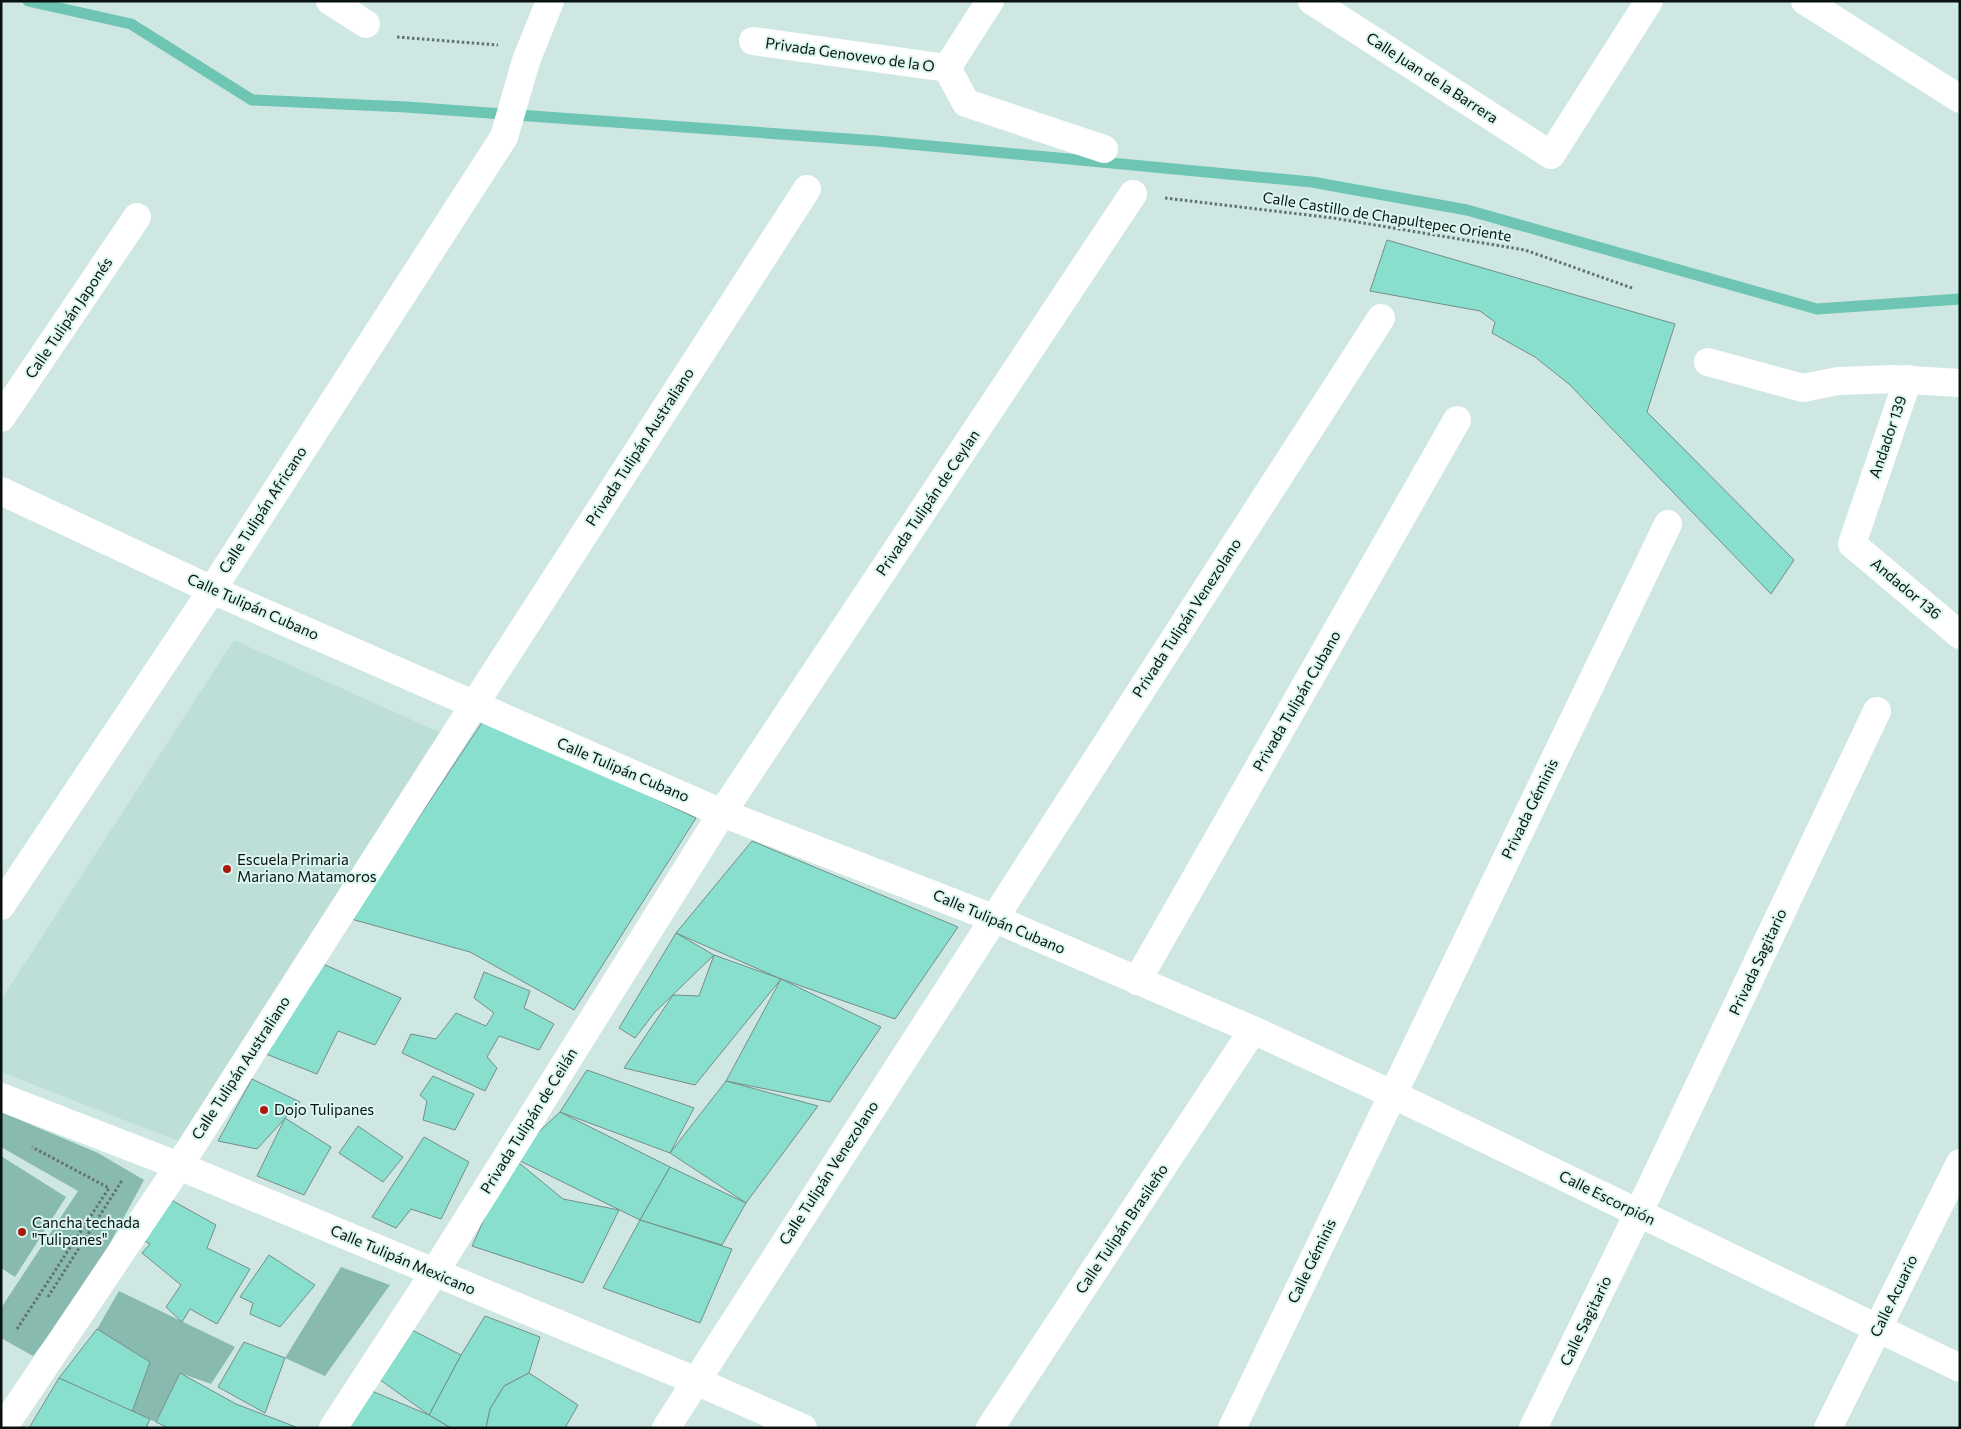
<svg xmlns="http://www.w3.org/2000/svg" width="1961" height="1429" font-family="Commissioner,sans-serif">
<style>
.built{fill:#bddfd7}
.green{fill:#89baaf}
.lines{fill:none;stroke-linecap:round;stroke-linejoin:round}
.stream{stroke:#6ec5b4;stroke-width:11}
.building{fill:#88dfce;stroke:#768d88}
.path{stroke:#62726f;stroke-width:3;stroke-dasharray:2.5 2.5;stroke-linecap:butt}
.minor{stroke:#fff;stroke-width:28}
.poi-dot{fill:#aa190d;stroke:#dbf5ef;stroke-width:2}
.labels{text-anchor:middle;stroke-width:4;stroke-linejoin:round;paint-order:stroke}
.street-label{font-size:15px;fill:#091210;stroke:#dbf5ef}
.poi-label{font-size:15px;fill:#091210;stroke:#dbf5ef;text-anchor:start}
</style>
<rect width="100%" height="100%" fill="#cee7e2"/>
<polygon class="built" points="234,640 452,738 188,1145 1,1072 1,1000"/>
<g class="green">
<polygon points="1,1112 98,1153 144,1180 88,1284 33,1356 1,1338 1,1308 78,1191 1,1147"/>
<polygon points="1,1156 66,1197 15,1277 1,1268"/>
<polygon points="341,1267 390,1285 325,1376 285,1358"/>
<polygon points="119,1291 235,1347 211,1384 180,1373 156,1422 132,1412 150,1362 97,1329"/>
</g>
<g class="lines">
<polyline class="stream" points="28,1 131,24 252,100 406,107 877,141 1312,182 1467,210 1817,309 1960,299"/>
</g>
<g class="building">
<polygon points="1387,240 1675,324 1647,412 1794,560 1771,594 1569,384 1535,357 1492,333 1495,322 1480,311 1370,291"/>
<polygon points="485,718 696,818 574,1010 470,952 351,919"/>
<polygon points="752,841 958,927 895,1019 781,979 676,933"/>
<polygon points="676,933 714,955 655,1012 635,1038 619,1028"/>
<polygon points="714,955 781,979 695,1085 624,1068 673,995 699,996"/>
<polygon points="323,964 401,998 375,1045 338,1031 317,1074 266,1054"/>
<polygon points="484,972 530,991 524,1008 554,1024 539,1050 499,1036 487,1057 497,1068 485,1091 402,1053 411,1034 436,1039 456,1013 486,1026 494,1013 474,998"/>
<polygon points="781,979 881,1027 830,1102 726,1081"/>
<polygon points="587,1070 694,1108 670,1153 560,1112"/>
<polygon points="433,1076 474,1094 455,1130 423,1120 427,1101 420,1095"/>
<polygon points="252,1079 300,1102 257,1149 218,1141"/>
<polygon points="726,1081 818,1106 746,1203 670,1153"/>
<polygon points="560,1112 670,1167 640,1220 512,1157"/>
<polygon points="285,1118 331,1147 304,1195 257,1176"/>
<polygon points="358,1126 403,1157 383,1182 339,1153"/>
<polygon points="424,1137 469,1162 441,1219 411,1209 396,1228 372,1217"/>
<polygon points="512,1157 563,1199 619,1210 583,1283 472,1246"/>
<polygon points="670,1167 746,1203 722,1245 640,1220"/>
<polygon points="166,1197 216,1225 207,1248 250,1269 217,1324 190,1309 182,1322 166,1307 181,1285 142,1253 150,1244 139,1238"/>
<polygon points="640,1220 732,1249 700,1323 603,1288"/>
<polygon points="269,1255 315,1285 280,1327 250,1314 253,1303 240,1297"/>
<polygon points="485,1316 540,1337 529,1373 504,1386 490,1409 486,1428 451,1428 429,1415 461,1355"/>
<polygon points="97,1329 150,1362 132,1412 59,1378"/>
<polygon points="412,1330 461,1355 429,1415 379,1379"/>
<polygon points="244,1342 285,1358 265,1413 218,1387"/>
<polygon points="180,1373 236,1404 296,1427 168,1428 156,1422"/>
<polygon points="529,1373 578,1405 565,1428 486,1428 490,1409 504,1386"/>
<polygon points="59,1378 150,1419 146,1428 29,1428"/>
<polygon points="367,1389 429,1415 451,1428 342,1428"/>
</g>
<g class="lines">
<g class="path">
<polyline points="397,37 498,45"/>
<polyline points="1165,198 1333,218 1525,250 1632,288"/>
<polyline points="48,1297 121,1182 119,1181"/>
<polyline points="17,1329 109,1188 32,1147"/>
</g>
<g class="minor">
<polyline points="330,1 366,24"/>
<polyline points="1312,1 1551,155 1649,1"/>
<polyline points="1805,1 1960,99"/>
<polyline points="753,41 947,68"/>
<polyline points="947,68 966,103 1104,149"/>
<polyline points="947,68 990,1"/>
<polyline points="1708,362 1803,388 1838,381 1893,379 1960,383"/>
<polyline points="1908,379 1852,544 1960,635"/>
<polyline points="1,418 137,217"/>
<polyline points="1,491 212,590 722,813 993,918 1253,1030 1392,1094 1960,1368"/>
<polyline points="1,906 212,590 504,137 526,61 550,1"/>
<polyline points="1137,981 1457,420"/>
<polyline points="1,1097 179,1166 696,1381 803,1428"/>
<polyline points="3,1428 179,1166 474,705 807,189"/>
<polyline points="333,1428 434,1273 722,813 1133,194"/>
<polyline points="666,1428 1381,318"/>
<polyline points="990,1428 1253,1030"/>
<polyline points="1232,1428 1668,524"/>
<polyline points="1533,1428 1638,1214 1877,711"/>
<polyline points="1828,1428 1960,1163"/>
</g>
</g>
<g class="poi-dot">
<circle cx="227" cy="869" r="5"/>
<circle cx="264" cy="1110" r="5"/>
<circle cx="22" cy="1232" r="5"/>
</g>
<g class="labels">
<g class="street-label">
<text transform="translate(850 55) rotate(8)" y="5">Privada Genovevo de la O</text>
<text transform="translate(1432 78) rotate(33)" y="5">Calle Juan de la Barrera</text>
<text transform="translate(1387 217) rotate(9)" y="5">Calle Castillo de Chapultepec Oriente</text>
<text transform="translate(69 318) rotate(-56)" y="5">Calle Tulipán Japonés</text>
<text transform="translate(1888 437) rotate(-71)" y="5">Andador 139</text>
<text transform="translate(640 447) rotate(-57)" y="5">Privada Tulipán Australiano</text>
<text transform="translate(928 503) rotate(-56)" y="5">Privada Tulipán de Ceylan</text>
<text transform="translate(263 510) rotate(-57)" y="5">Calle Tulipán Africano</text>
<text transform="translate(1906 589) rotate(40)" y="5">Andador 136</text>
<text transform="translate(253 607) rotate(24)" y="5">Calle Tulipán Cubano</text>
<text transform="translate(1187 618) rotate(-57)" y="5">Privada Tulipán Venezolano</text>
<text transform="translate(1297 701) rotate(-60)" y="5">Privada Tulipán Cubano</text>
<text transform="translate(623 770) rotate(23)" y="5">Calle Tulipán Cubano</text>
<text transform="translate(1530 809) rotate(-64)" y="5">Privada Géminis</text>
<text transform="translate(999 922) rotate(23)" y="5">Calle Tulipán Cubano</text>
<text transform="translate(1758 962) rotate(-65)" y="5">Privada Sagitario</text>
<text transform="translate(241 1068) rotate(-57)" y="5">Calle Tulipán Australiano</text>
<text transform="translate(529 1121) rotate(-58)" y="5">Privada Tulipán de Ceilán</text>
<text transform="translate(829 1173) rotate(-57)" y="5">Calle Tulipán Venezolano</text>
<text transform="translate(1607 1198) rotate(26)" y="5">Calle Escorpión</text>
<text transform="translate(1122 1229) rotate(-56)" y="5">Calle Tulipán Brasileño</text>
<text transform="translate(403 1260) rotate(23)" y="5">Calle Tulipán Mexicano</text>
<text transform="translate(1312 1261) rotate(-64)" y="5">Calle Géminis</text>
<text transform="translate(1894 1296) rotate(-64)" y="5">Calle Acuario</text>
<text transform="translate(1586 1321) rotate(-64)" y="5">Calle Sagitario</text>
</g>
<g class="poi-label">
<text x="237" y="865">Escuela Primaria<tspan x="237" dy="17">Mariano Matamoros</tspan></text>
<text x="274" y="1115">Dojo Tulipanes</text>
<text x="32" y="1228">Cancha techada<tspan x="32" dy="17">"Tulipanes"</tspan></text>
</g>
</g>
<rect width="1961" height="1429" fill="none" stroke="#091210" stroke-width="5"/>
</svg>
